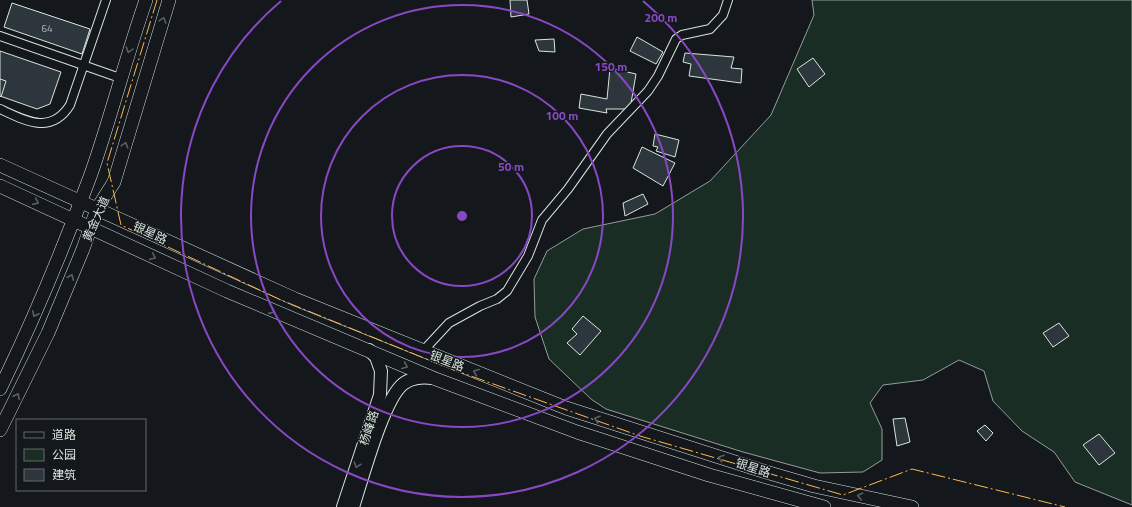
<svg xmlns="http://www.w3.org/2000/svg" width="1132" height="507" font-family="'Titillium Web','Noto Sans SC',sans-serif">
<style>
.green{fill:#1a2d24;stroke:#939e99}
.building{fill:#2c363c;stroke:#d8e6dc}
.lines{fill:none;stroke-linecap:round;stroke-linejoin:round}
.minor-casing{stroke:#d8e6dc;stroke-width:10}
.secondary-casing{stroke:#d8e6dc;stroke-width:14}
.primary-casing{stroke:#d8e6dc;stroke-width:14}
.minor{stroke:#14181c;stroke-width:8}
.secondary{stroke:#14181c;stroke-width:12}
.primary{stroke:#14181c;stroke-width:13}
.power{stroke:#ffb74d;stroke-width:1;stroke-dasharray:14 3 2 3;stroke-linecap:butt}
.oneway{stroke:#59605f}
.ring{fill:none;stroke:#8948c3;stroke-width:2}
.labels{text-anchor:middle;stroke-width:3;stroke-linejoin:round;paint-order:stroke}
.number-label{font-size:10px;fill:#adbab4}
.street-label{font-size:12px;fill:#d8e6dc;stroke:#14181c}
.centre{fill:#8948c3;stroke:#14181c;stroke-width:2}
.ring-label{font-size:12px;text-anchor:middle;font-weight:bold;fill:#8948c3;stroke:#14181c;stroke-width:3;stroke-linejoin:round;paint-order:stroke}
</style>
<rect width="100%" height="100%" fill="#14181c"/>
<polygon class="green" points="812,0 1132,0 1132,505 1075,482 1054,452 1022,431 993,401 984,371 959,360 923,380 883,385 870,403 882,429 882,460 863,472 820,473 743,452 606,409 591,399 549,359 535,317 534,279 547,251 583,229 655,214 710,181 771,115 814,15"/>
<g class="building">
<polygon points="510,0 527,0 529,14 511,17"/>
<polygon points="12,3 90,29 82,54 4,27"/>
<polygon points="637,37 663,52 656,64 630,51"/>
<polygon points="554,39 555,52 539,51 535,40"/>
<polygon points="0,51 61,72 50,104 37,109 0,96"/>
<polygon points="685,53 734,57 731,68 742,69 741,83 689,76 691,64 683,62"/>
<polygon points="813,58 825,74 809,87 797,69"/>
<polygon points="610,68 636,74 630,109 606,109 607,113 579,108 581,94 607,99"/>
<polygon points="0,79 6,81 1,97 0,96"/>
<polygon points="655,134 679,140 675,157 656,151 658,147 653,146"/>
<polygon points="642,147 675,163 663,186 633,168"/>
<polygon points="643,194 648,204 625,216 623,203"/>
<polygon points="583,316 601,331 580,355 567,343 577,334 572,329"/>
<polygon points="1059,323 1069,336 1053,347 1043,333"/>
<polygon points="905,418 910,442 897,446 893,419"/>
<polygon points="985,425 993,433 986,441 977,431"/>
<polygon points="1099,434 1115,453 1099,465 1083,445"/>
</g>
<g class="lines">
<g class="minor-casing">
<g id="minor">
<polyline points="0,36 120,78"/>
<path d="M0 109C26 121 51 135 70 105L106 0"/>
<polyline points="423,351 449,323 480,306 497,299 507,291 528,256 542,220 568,189 607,134 648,91 658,76 676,39 682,35 710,29 723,15 728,0"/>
</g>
</g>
<g class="secondary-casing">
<g id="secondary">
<polyline points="343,507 380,395 381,371 376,357 369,350"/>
<path d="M353 507C362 480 383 400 403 384 412 377 422 377 433 378"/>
</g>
</g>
<g class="primary-casing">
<g id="primary">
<polyline points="0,165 295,299 566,408 766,472 814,486 912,507"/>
<polyline points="0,186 227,291 433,378 577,432 709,475 824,507"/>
<path d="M0 389C34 319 64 247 91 174 111 117 126 57 146 0"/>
<polyline points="0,430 48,333 83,249 97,209 114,182 169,0"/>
</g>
</g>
<use href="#minor" class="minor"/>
<use href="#secondary" class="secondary"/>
<use href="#primary" class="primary"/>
<polyline class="power" points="157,0 107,163 121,225 281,300 451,369 640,436 843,495 912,469 1065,507"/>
</g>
<defs><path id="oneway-chevron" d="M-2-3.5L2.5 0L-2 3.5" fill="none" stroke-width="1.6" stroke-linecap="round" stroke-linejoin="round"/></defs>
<g class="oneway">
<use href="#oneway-chevron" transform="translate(163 20) rotate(-73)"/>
<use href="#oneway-chevron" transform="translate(129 50) rotate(107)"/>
<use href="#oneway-chevron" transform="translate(125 145) rotate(-73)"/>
<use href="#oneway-chevron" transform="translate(36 202) rotate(24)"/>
<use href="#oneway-chevron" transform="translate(153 257) rotate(25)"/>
<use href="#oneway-chevron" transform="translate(71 277) rotate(-67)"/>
<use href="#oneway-chevron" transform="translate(272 311) rotate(24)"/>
<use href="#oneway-chevron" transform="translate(35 314) rotate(115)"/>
<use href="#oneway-chevron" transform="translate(405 366) rotate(23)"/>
<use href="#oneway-chevron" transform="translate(476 372) rotate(-158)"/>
<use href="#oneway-chevron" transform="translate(17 396) rotate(-64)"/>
<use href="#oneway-chevron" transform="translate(597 419) rotate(-161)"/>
<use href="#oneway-chevron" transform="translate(721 458) rotate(-162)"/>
<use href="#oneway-chevron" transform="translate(357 465) rotate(109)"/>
<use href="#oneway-chevron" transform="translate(860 496) rotate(-168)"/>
</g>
<g class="ring">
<circle cx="462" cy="216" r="70"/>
<circle cx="462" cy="216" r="141"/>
<circle cx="462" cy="216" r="211"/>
<path d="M643 1A281 281 0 1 1 281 1"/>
</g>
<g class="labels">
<g class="number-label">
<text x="47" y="32">64</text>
</g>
<g class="street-label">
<text transform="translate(96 219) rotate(-66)" y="4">黄金大道</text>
<text transform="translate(150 233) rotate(25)" y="4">银星路</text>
<text transform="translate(447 361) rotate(22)" y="4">银星路</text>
<text transform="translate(369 428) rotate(-72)" y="4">杨峰路</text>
<text transform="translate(753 468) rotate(18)" y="4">银星路</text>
</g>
</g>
<circle cx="462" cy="216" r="6" class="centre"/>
<g class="ring-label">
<text x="661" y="22">200 m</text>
<text x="611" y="71">150 m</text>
<text x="562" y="120">100 m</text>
<text x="511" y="171">50 m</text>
</g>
<rect x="16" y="419" width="130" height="72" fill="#14181c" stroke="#626a69"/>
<rect x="24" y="432" width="20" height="6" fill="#14181c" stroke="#626a69"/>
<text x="52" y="439" font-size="12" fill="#d8e6dc">道路</text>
<rect x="24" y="449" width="20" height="12" fill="#1a2d24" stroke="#626a69"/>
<text x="52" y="459" font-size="12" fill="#d8e6dc">公园</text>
<rect x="24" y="469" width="20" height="12" fill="#2c363c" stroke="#626a69"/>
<text x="52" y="479" font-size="12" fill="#d8e6dc">建筑</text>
</svg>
